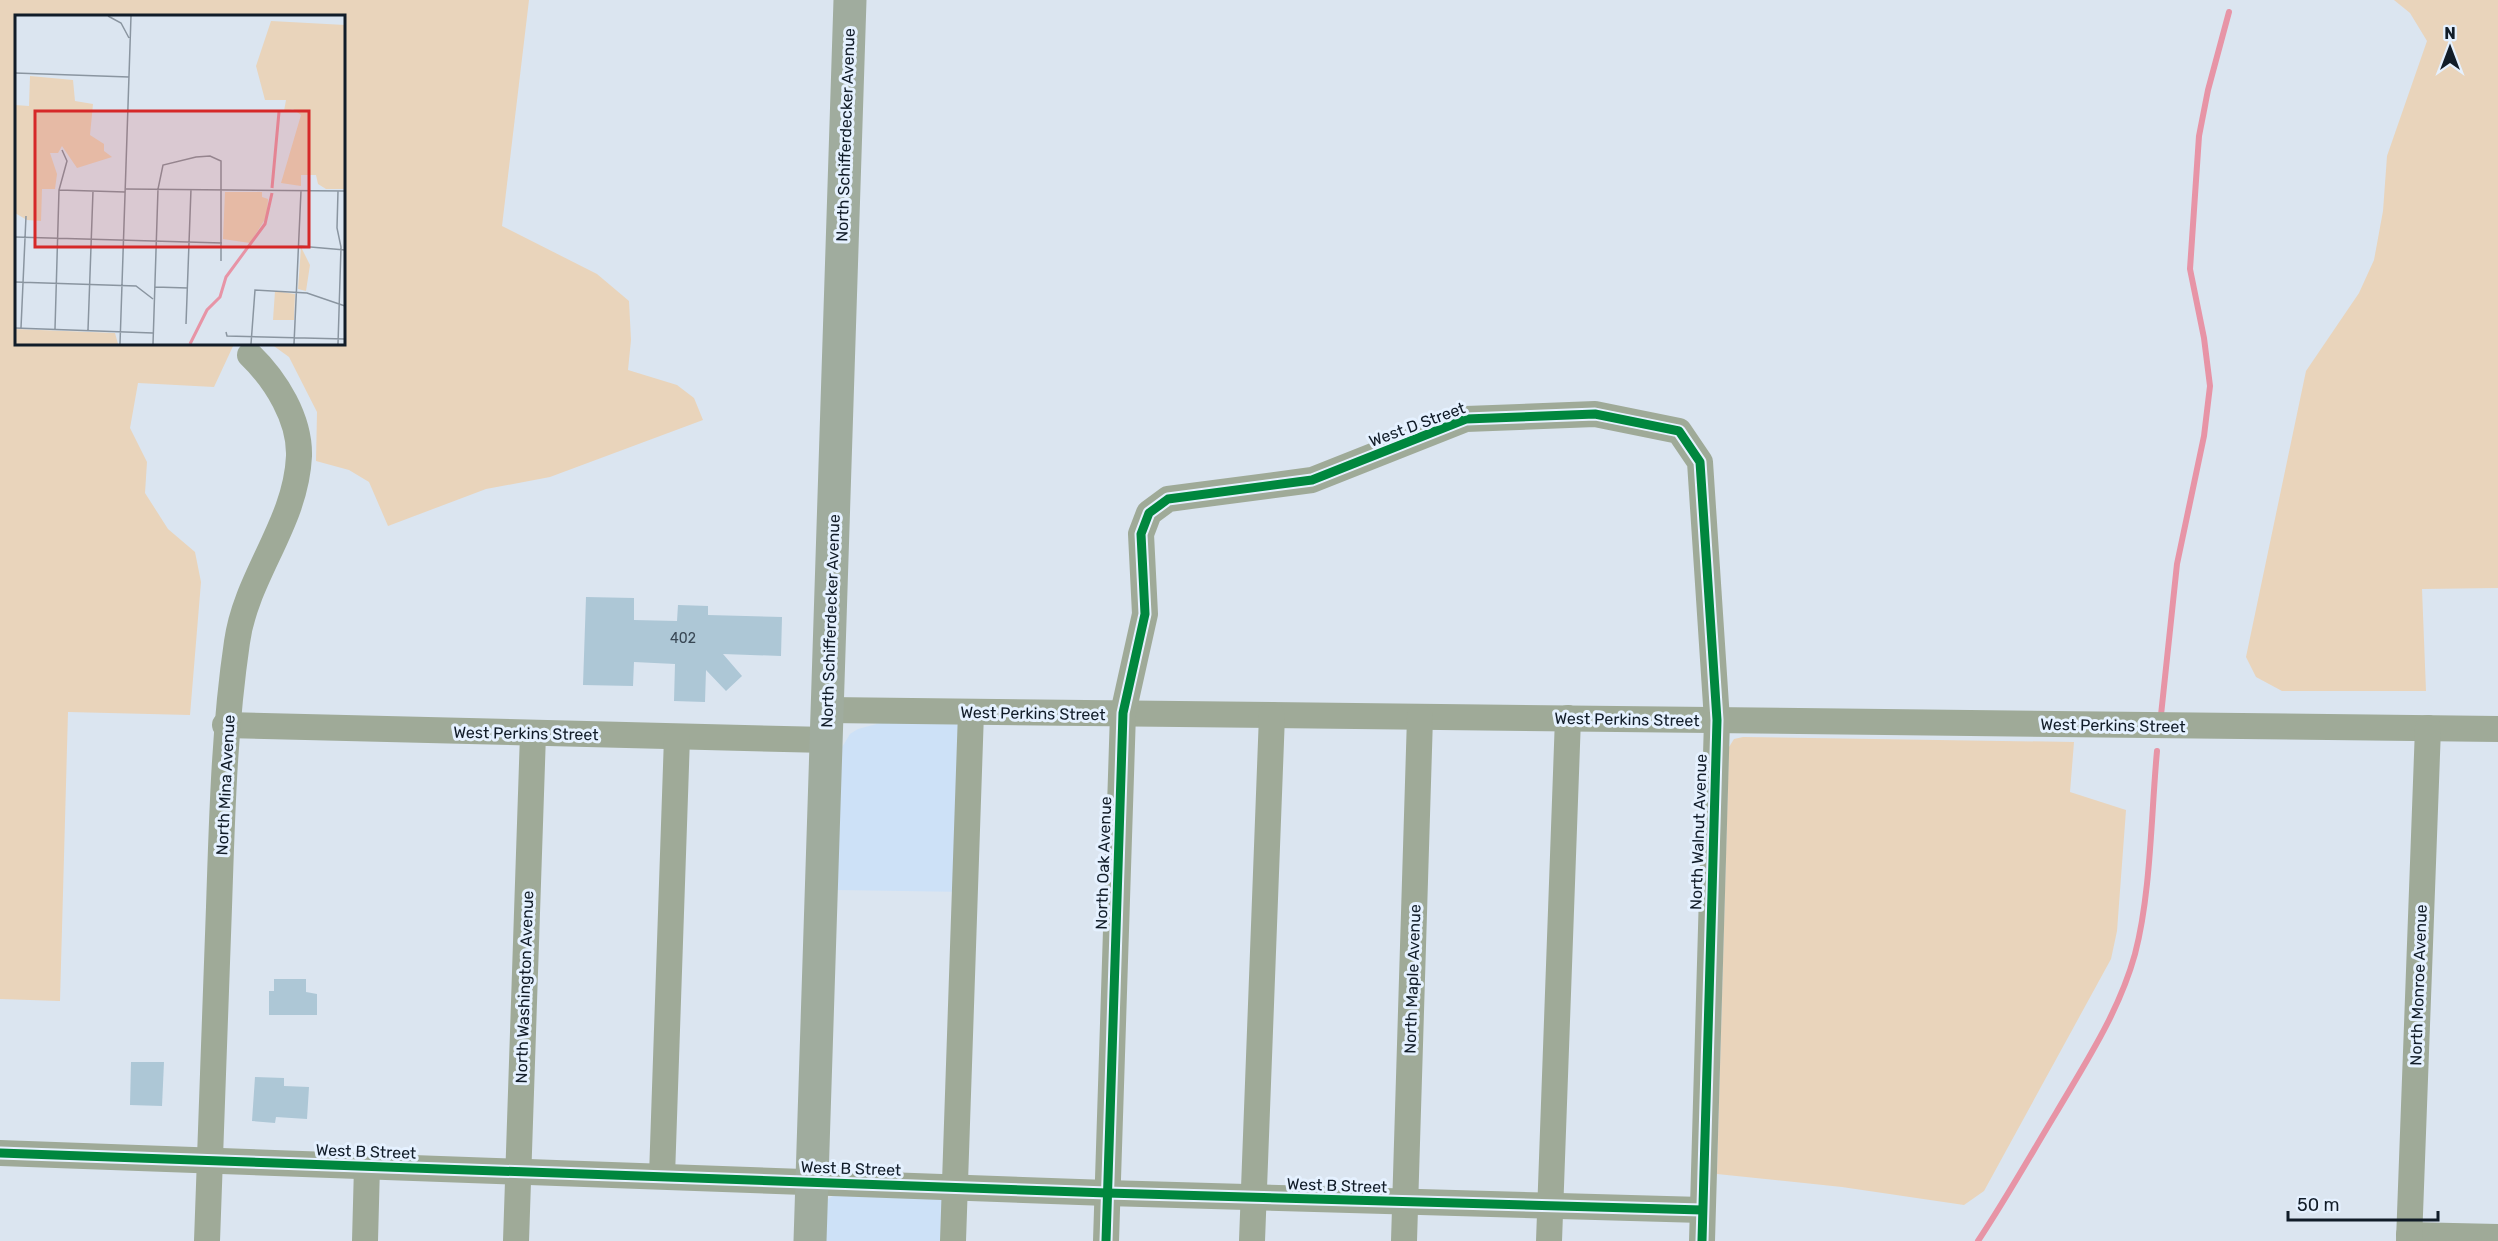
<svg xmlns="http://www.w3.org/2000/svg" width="2498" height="1241" font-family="Rubik,sans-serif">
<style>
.built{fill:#cde1f7}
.green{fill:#e9d4bb}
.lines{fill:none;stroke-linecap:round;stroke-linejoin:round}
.stream{stroke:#e794a6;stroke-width:6}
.building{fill:#adc7d6}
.minor{stroke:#9faa98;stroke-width:26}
.major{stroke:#a0ac9e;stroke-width:33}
.cycleway-casing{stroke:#e5f1ff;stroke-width:13}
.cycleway{stroke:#00873e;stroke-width:9}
.labels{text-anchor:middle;stroke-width:6;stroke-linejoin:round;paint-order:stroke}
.number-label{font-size:14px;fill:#384754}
.street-label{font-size:16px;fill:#111c28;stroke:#e5f1ff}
.inset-river{fill:none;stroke:#e794a6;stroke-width:3}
.inset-road{fill:none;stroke:#8a95a0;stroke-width:1.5}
.view{fill:#d62828;fill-opacity:0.15;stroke:#d62828;stroke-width:3}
.inset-edge{fill:none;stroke:#111c28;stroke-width:3}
</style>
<rect width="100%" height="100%" fill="#dbe5f0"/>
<g class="built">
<polygon points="884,722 975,723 969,892 836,890 841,749 850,734 858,729"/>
<polygon points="835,1195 962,1200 960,1241 823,1241 826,1200"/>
</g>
<g class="green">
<polygon points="0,0 529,0 502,226 597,274 629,301 631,340 628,370 677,385 694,398 703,420 550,477 486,489 388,526 369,482 349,470 316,461 317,412 289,357 271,344 344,344 344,16 16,16 16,344 234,344 214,387 138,383 130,428 147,462 145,493 168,529 195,552 201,582 190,715 68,712 60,1001 0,999"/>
<polygon points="2394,0 2498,0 2498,588 2422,589 2426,691 2282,691 2256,677 2246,657 2306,371 2359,293 2374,260 2383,211 2387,156 2427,41 2410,13"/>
<polygon points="1743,737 2074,742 2070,792 2126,810 2117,931 2111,959 1984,1191 1964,1205 1842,1187 1717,1174 1729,747 1734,739"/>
</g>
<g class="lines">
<g class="stream">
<polyline points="2161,715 2177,564 2204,436 2210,386 2204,338 2190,269 2199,136 2208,90 2229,12"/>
<path d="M1978 1241C2006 1199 2030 1156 2056 1113 2086 1062 2119 1012 2135 954 2151 893 2151 815 2157 751"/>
</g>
</g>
<g class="building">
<polygon points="586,597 634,598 634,620 677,621 678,605 708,606 708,615 782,617 781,656 723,654 742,676 726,691 706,670 705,702 674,701 675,664 634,662 633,686 583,685"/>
<polygon points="274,979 306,979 306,992 317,994 317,1015 269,1015 269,991 274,991"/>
<polygon points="131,1062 164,1062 162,1106 130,1105"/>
<polygon points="255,1077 284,1078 284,1086 309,1087 307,1119 276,1117 275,1123 252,1121"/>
</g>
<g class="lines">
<g class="minor">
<polyline points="828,710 2498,729"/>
<polyline points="225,725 827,740"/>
<polyline points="0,1153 1107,1193 1702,1210"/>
<polyline points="662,1176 677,737"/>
<polyline points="2409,1235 2498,1237"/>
<path d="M207 1241C211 1130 215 1018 219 907 222 818 224 730 237 642 246 576 296 524 299 456 300 419 276 380 250 355"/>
<polyline points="365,1241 367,1166"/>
<polyline points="516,1241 533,734"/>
<polyline points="953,1241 971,712"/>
<polyline points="1106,1241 1123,713 1145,614 1141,534 1149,513 1168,499 1312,480 1466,419 1595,414 1679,431 1700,462 1717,720 1702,1241"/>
<polyline points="1252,1241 1272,715"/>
<polyline points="1404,1241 1420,717"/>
<polyline points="1549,1241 1568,718"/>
<polyline points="2409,1241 2428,728"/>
</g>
<polyline class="major" points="810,1241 850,0"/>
<g class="cycleway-casing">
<g id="cycleway">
<polyline points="0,1153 1107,1193 1702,1210"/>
<polyline points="1106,1241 1123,713 1145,614 1141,534 1149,513 1168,499 1312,480 1466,419 1595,414 1679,431 1700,462 1717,720 1702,1241"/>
</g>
</g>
<use href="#cycleway" class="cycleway"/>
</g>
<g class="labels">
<g class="number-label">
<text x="683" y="643">402</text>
</g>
<g class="street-label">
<text transform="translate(845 135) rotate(-88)" y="6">North Schifferdecker Avenue</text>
<text transform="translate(1417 424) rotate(-20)" y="6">West D Street</text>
<text transform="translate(830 621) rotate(-88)" y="6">North Schifferdecker Avenue</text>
<text transform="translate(1033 713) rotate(1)" y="6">West Perkins Street</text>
<text transform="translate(1627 719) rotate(1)" y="6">West Perkins Street</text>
<text transform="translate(2113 725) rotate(1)" y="6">West Perkins Street</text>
<text transform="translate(526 733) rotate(1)" y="6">West Perkins Street</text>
<text transform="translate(225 785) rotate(-87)" y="6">North Mina Avenue</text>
<text transform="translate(1698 832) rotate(-88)" y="6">North Walnut Avenue</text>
<text transform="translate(1103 863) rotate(-88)" y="6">North Oak Avenue</text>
<text transform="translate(1412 979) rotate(-88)" y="6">North Maple Avenue</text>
<text transform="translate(2418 985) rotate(-88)" y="6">North Monroe Avenue</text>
<text transform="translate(524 987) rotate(-88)" y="6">North Washington Avenue</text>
<text transform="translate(366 1151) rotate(2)" y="6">West B Street</text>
<text transform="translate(851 1168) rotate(2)" y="6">West B Street</text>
<text transform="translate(1337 1185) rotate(2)" y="6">West B Street</text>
</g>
</g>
<g transform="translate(15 15)">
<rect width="330" height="330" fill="#dbe5f0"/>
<path d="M256 6 330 10V174H311L303 169 301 160H286V171L266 168 286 100 278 94 269 96 271 85H250L241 51ZM15 61 58 65 60 86 78 89 75 120 89 129V136L97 142 62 153 47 131 43 138H35L42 159 40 174H27L26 206 12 205 0 198V90L14 91ZM210 177H247V182L253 184 252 201 235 228 208 224ZM286 232 295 250 291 276 283 274ZM260 276 280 279 279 305H258ZM0 314 100 318 103 329H0Z" fill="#e9d4bb"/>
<path class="inset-river" d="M257 173 264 97M175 329 192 295 205 282 211 262 250 209 257 178"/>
<path class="inset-road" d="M93 1 106 8 114 23M0 58 114 62M111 174 330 176M44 175 110 177M323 176 322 213 326 232 323 329M0 222 207 228M284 231 330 235M0 267 121 271 138 284M140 272 173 273M171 309 176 174M0 313 138 318M6 313 11 201M40 314 44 175 52 146 47 135M73 315 78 176M211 317 212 321 330 324M105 329 116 1M138 329 143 174 148 150 181 142 195 141 206 146V246M236 329 240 275 292 278 330 291M279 329 286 176"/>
<path class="view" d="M20 96H294V232H20Z"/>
<rect width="330" height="330" class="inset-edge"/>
</g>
<g transform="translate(2450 48)" stroke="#e5f1ff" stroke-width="4.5" paint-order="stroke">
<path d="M0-4.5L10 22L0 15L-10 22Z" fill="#111c28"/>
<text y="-9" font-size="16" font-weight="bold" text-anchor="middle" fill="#111c28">N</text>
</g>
<path d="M2288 1211v9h150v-9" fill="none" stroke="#111c28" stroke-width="3"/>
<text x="2297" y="1211" font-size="18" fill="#111c28" stroke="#e5f1ff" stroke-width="4.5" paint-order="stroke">50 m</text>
</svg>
